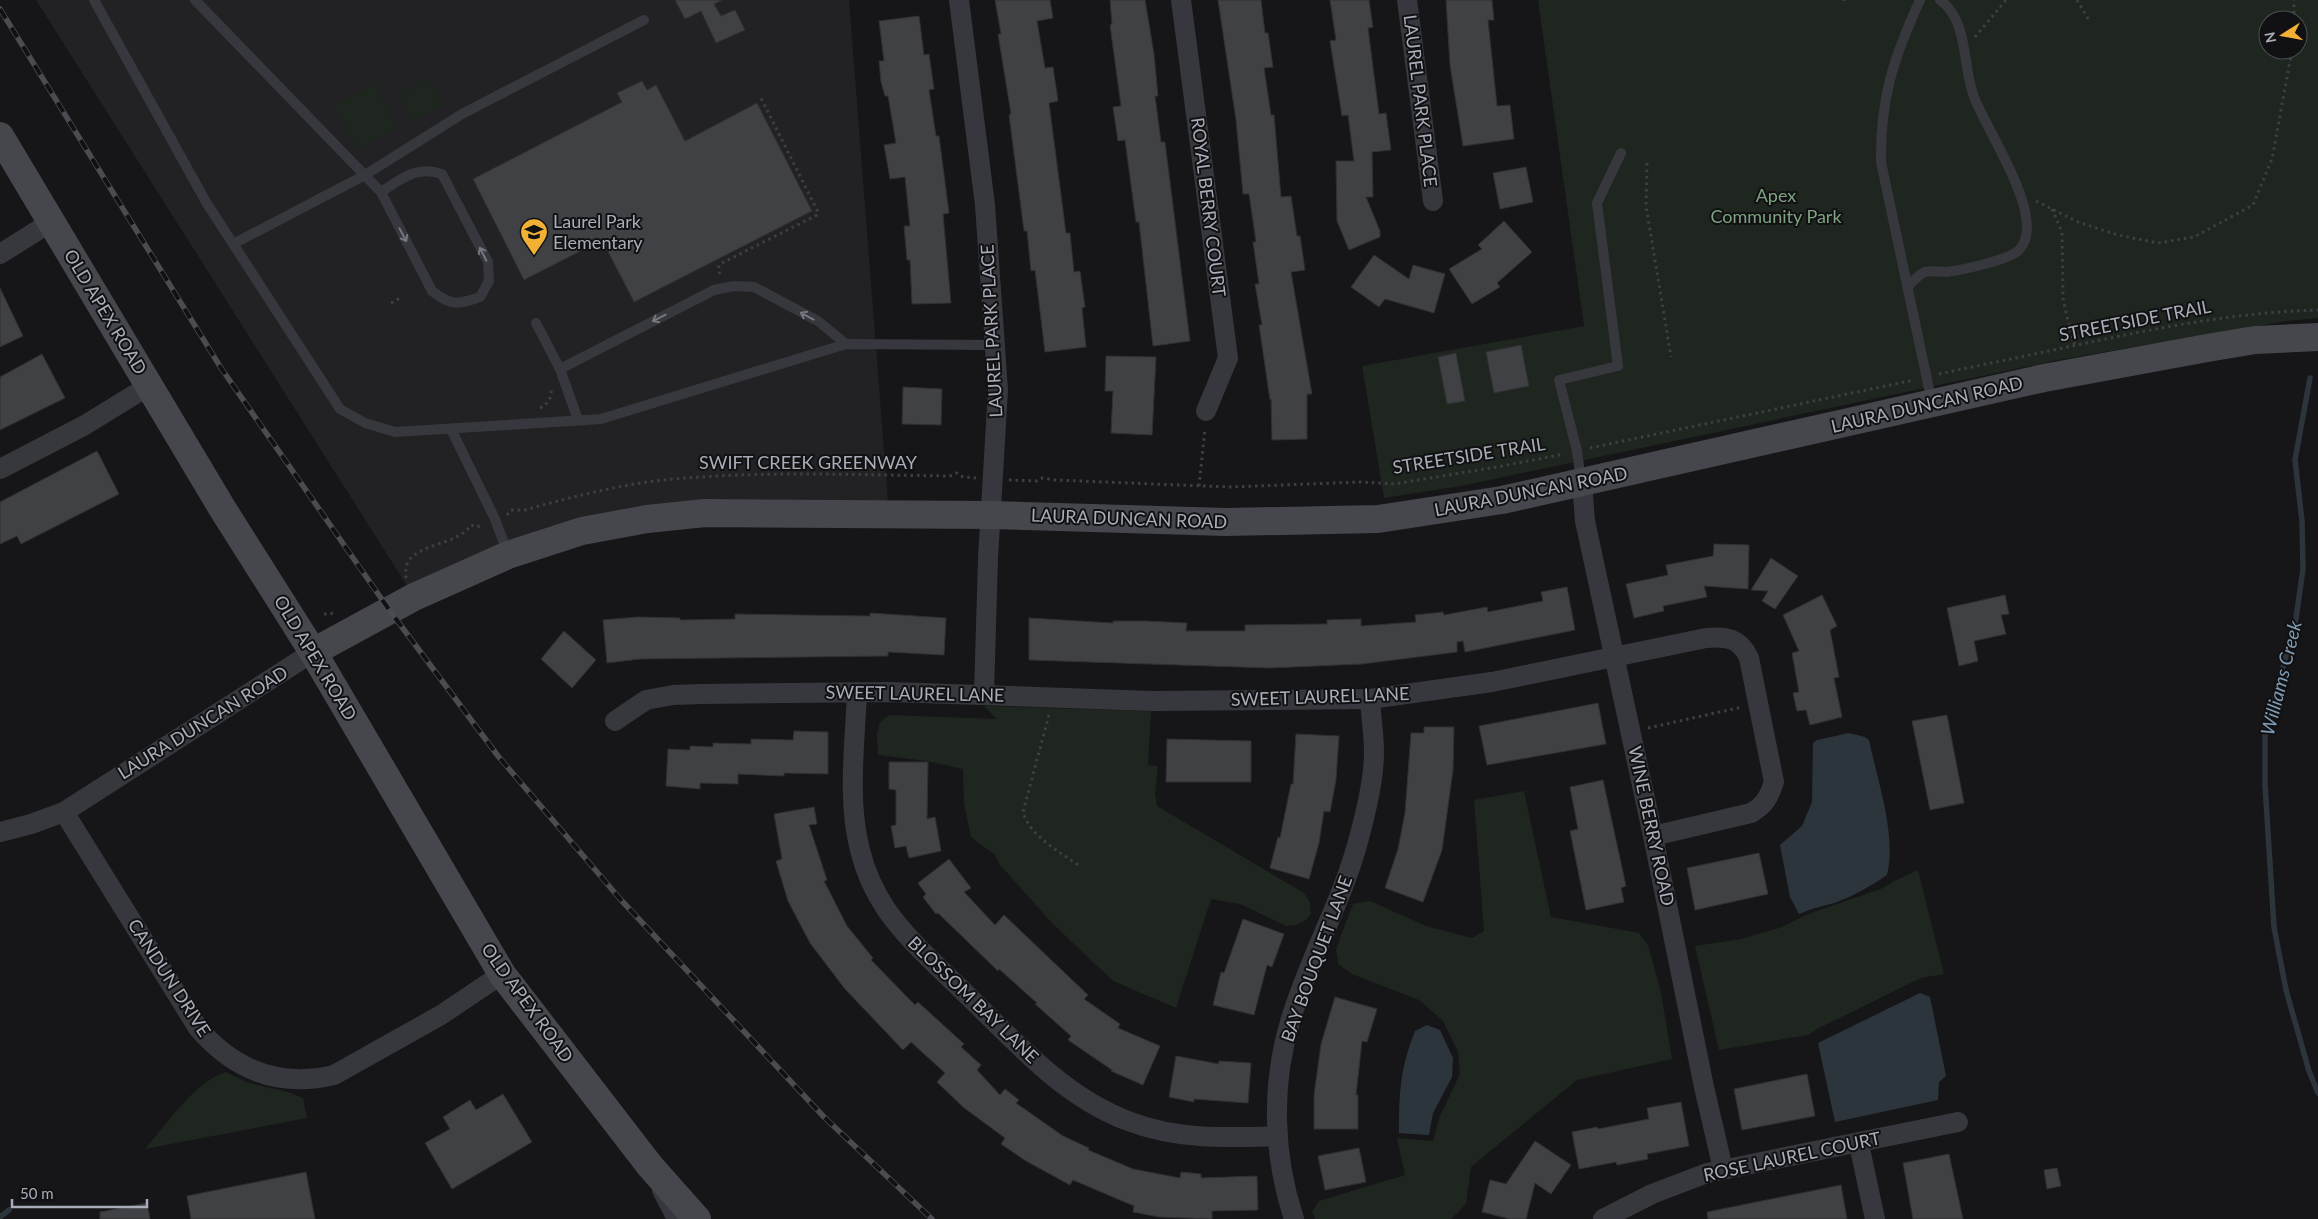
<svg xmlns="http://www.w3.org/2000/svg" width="2318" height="1219" font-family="Lato,sans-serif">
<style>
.built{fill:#222225}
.green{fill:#1e261f;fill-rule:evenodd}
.water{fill:#2c353c}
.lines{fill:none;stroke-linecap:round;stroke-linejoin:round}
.stream{stroke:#2c353c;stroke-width:5.5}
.building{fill:#404145;stroke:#303034}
.path{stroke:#3d3f44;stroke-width:3;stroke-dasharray:2.5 4;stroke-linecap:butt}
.lane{stroke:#37383d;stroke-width:10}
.street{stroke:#37383d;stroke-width:20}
.secondary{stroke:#45474d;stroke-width:28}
.rail-casing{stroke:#4a4c52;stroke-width:5.5}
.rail{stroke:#111113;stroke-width:4;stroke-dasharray:11;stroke-linecap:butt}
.oneway{stroke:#757881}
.labels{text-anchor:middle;stroke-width:4;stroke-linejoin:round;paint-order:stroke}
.street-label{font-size:18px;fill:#a8adb8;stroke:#111113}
.park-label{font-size:18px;fill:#7fa381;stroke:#111113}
.poi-label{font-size:18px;fill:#a8adb8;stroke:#111113;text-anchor:start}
.water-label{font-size:19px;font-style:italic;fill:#7f9bb3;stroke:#111113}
</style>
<rect width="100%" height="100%" fill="#161618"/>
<polygon class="built" points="36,0 849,0 889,515 647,519 414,597"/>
<g class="green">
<path d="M1538 0H2318V318L2286 321 2058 360 1461 486 1384 498 1362 366 1584 326ZM2268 20H2298V50H2268Z"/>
<polygon points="430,78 444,105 412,121 399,94"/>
<polygon points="375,83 398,128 356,149 333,104"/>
<polygon points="984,706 1151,711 1148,765 1158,766 1155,793 1157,806 1304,893 1310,902 1311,914 1306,920 1296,925 1286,926 1240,904 1211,899 1176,1008 1113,981 1052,923 1000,865 995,855 971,837 964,804 963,769 927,761 878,755 877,733 880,722 889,715 997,719"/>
<polygon points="1524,791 1551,917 1639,933 1648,945 1661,992 1672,1059 1577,1080 1471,1167 1466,1204 1451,1219 1315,1219 1312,1212 1319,1201 1405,1175 1397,1138 1433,1141 1439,1118 1460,1074 1458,1052 1443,1021 1419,1000 1352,974 1338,964 1336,949 1353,904 1370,901 1426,926 1472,938 1484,931 1474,800"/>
<polygon points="1918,870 1944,974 1921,978 1817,1029 1808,1035 1719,1050 1695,946 1741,939 1779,928 1811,913 1883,888 1894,881"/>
<path d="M226 1072 249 1083 288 1092 303 1098 307 1118 145 1149C165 1126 196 1080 226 1072Z"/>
</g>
<g class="water">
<path d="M1849 733 1865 737 1869 740C1877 779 1897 836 1887 875 1871 886 1855 895 1837 902 1825 906 1812 908 1799 914L1790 897 1780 845 1802 826 1812 802 1813 743 1817 740Z"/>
<polygon points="1920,993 1930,997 1946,1076 1939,1082 1938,1100 1835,1122 1818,1043"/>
<path d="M1427 1025 1440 1030 1453 1058 1452 1077 1433 1113 1429 1135 1399 1133C1399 1093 1400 1069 1415 1031Z"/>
</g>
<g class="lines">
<g class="stream">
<polyline points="2310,378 2295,460 2302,521 2303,569 2296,618 2265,736 2265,785 2274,927 2286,990 2309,1071 2318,1093"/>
<polyline points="0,1217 9,1210"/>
</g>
</g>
<g class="building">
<polygon points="675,0 722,0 714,4 721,16 735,10 745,30 716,43 701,11 685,19"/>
<polygon points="995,0 1050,0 1053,18 1037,21 1045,68 1053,67 1058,101 1049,103 1066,233 1070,233 1074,272 1080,271 1085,307 1082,308 1086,347 1045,352 1035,270 1031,271 1027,231 1024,231 1009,115 1011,114 998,34 1001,34"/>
<polygon points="1110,0 1145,0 1154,54 1158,96 1155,96 1161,142 1165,142 1190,341 1153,346 1139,222 1136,222 1125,140 1118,141 1113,107 1121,106 1110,25 1112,24"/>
<polygon points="1218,0 1261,0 1265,33 1268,33 1273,67 1264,68 1271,115 1274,115 1281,197 1291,196 1297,236 1300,236 1305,270 1291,272 1312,394 1307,394 1307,439 1272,440 1271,399 1270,400 1259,325 1262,325 1255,284 1259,284 1253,242 1256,242 1249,194 1243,194 1236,120"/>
<polygon points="1330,0 1369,0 1373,27 1368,28 1379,114 1386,113 1391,150 1372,152 1373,197 1366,197 1380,231 1380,237 1349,250 1337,221 1336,161 1354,161 1348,115 1342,116 1330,41 1336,40"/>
<polygon points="1446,0 1492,0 1494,20 1488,20 1497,106 1510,105 1514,139 1463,146 1450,65"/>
<polygon points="919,16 924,55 929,54 934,89 929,90 936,136 939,136 949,213 943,214 951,303 912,304 910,260 907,260 904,226 910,226 905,177 890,179 884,145 896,143 888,96 885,96 881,82 879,61 884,61 879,21"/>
<polygon points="642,81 647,90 656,85 685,141 757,103 812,211 634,302 602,240 524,280 473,179 622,102 617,93"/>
<polygon points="1526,167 1533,202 1500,209 1493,173"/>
<polygon points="1504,221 1532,252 1497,283 1500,287 1472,304 1449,269 1482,249 1478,245"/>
<polygon points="1374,255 1409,279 1413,265 1445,274 1434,313 1385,299 1379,307 1351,287"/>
<polygon points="0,288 23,336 0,347"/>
<polygon points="1521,345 1529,386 1494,393 1486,352"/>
<polygon points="1456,353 1465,401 1447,404 1438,357"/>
<polygon points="42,354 65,398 0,430 0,377"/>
<polygon points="1106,356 1156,357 1152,435 1111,433 1113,391 1105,391"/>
<polygon points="903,387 942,389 941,425 902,424"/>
<polygon points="97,451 119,494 21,544 17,536 0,544 0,502"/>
<polygon points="1714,544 1749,545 1748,589 1704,586 1707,597 1663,606 1664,611 1634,618 1626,584 1668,575 1666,565 1713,556"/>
<polygon points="1771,558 1798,576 1775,609 1762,601 1768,591 1751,590"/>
<polygon points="1567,587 1575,630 1465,652 1463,641 1457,642 1457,652 1362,664 1270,668 1029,660 1029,618 1113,623 1113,621 1146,621 1187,623 1186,631 1245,631 1245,625 1327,624 1327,620 1361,619 1361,626 1416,622 1415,615 1443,612 1444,615 1487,607 1488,612 1543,601 1541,592"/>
<polygon points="1822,595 1837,626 1830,630 1839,677 1834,678 1842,717 1810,725 1806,710 1797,711 1793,693 1799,692 1792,653 1799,651 1783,615"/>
<polygon points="2005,595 2009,614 2001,615 2006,634 1974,641 1978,661 1959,666 1947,608"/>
<polygon points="870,613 946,618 944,655 888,652 888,656 640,659 607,663 603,620 637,617 680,618 680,620 735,619 735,614 870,616"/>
<polygon points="564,631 596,660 572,688 541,659"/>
<polygon points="1598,703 1606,744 1487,765 1479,726"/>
<polygon points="1947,715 1964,803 1930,810 1912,721"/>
<polygon points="1424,727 1454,727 1453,770 1442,850 1423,902 1385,888 1398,849 1405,813 1411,733 1424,733"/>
<polygon points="794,731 828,732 828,774 784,773 784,776 738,774 738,784 700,783 700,789 666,786 668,749 690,750 690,746 713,747 713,743 751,744 751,739 793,740"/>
<polygon points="1296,734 1339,736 1336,780 1330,812 1324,811 1319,843 1309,879 1270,868 1278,837 1280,838 1291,784 1293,784"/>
<polygon points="1167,739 1251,741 1251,782 1166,782"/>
<polygon points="889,762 928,762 927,819 935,817 941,851 909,858 906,846 895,848 891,826 896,825 896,790 889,789"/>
<polygon points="1603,780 1626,886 1621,888 1624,902 1586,910 1570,831 1578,829 1570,787"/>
<polygon points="814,807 817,824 809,825 827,880 824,881 847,926 873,958 871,960 915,1005 918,1002 964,1044 961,1047 981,1065 977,1070 1000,1095 1005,1089 1019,1100 1016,1103 1063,1136 1089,1148 1088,1150 1133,1169 1180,1178 1181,1172 1201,1174 1201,1178 1257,1176 1258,1210 1212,1211 1212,1219 1159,1217 1133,1212 1134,1206 1073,1180 1070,1185 1026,1161 1001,1144 1005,1138 963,1107 937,1082 945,1073 911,1042 903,1050 845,989 810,943 788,901 776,861 782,859 774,814"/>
<polygon points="1759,853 1768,894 1695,910 1687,868"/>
<polygon points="949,859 971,888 964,892 995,925 1004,915 1088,995 1084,999 1120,1024 1118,1028 1160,1046 1143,1085 1111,1071 1112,1070 1068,1040 1071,1036 1035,1004 1037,1003 999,969 998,971 938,913 936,914 923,897 926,894 918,883"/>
<polygon points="1243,919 1284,934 1272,967 1267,965 1254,1015 1213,1005 1221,972 1224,973"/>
<polygon points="1335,997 1377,1009 1367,1042 1362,1041 1356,1095 1358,1095 1358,1129 1314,1129 1314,1095 1321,1044"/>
<polygon points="1176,1056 1219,1064 1219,1061 1251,1063 1248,1103 1194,1099 1194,1102 1169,1097"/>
<polygon points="1807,1074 1815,1116 1742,1130 1734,1089"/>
<polygon points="503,1094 532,1142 452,1189 425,1143 450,1129 443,1117 470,1100 476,1110"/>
<polygon points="1681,1102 1689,1146 1647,1154 1648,1159 1617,1165 1616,1162 1579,1169 1572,1132 1597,1127 1598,1129 1649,1119 1647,1108"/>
<polygon points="1535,1141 1571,1165 1551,1194 1535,1183 1526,1219 1510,1219 1482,1212 1490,1180 1506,1184"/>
<polygon points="1359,1148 1366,1182 1325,1190 1318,1156"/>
<polygon points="1949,1154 1963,1219 1913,1219 1903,1163"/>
<polygon points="2057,1168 2061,1186 2047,1189 2044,1170"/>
<polygon points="306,1172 315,1219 191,1219 187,1196"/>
<polygon points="1841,1185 1847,1219 1708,1219 1707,1212"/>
<polygon points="147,1203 150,1219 100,1219 100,1212"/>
</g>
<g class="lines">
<g class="path">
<polyline points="1844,0 1844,1"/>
<polyline points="2077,0 2090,22"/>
<polyline points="2294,20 2294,0"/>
<polyline points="1975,37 2006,0"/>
<polyline points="1647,163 1646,206 1671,357"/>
<polyline points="2036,201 2078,222 2118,235 2158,243 2194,237 2253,205 2272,159 2292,50"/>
<polyline points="2052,209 2062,232 2063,298 2066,313 2075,346"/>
<polyline points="720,274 718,268 720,264 817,215 818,212 760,96"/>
<polyline points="391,303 400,298"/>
<path d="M1939 374C1985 364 2031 355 2077 345 2157 328 2237 312 2318 310"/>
<path d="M540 408C548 404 552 398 551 389"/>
<polyline points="1590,448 1914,380"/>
<polyline points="1009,480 1036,481 1042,478 1054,480 1229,487 1360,482 1394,484 1497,467 1564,454"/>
<polyline points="1199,486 1205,429"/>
<path d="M507 515 511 510H525C568 498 610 487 654 481 753 470 852 475 950 476L957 473 963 477 976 478"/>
<path d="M406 578C406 573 405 567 408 562 419 543 458 545 471 525L477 527 483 524"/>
<polyline points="324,614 336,613"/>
<path d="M1049 715 1023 812C1030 837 1062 853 1081 867"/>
<polyline points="1648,728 1742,707"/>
</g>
<g class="lane">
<polyline points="94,0 206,202 340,409 365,423 395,432 601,419 846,344 995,345"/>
<path d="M195 0 381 192 432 291C451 306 458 305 480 297L489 281 488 262 442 174C417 165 401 179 381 192"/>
<path d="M1920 0C1894 57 1880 98 1881 162L1932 403"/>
<polyline points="233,244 365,175 462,114 644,20"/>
<path d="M1907 287C1912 283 1919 274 1925 272 1931 270 1941 272 1947 272 1962 270 2009 260 2019 250 2049 220 1986 130 1974 97 1962 66 1969 21 1940 0"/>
<polyline points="536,323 560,369 578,420"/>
<polyline points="560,369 714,290 734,286 754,287 818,321 846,344"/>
<polyline points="451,429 495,519 508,554"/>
<polyline points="1581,481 1577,451 1559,380 1618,366 1597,203 1621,153"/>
</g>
<g class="street">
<polyline points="959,0 985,205 998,390 988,558 984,694"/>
<polyline points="1181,0 1228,358 1206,411"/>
<polyline points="1407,0 1433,201"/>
<polyline points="0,254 51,222"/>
<polyline points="0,469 85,425 150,385"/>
<polyline points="1582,483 1585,521 1653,836 1704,1087 1723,1169"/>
<path d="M857 692C855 744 847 800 860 850 865 871 874 891 886 909 908 941 939 967 966 994 1016 1042 1062 1096 1128 1121 1177 1140 1227 1138 1277 1136"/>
<path d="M615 721 646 700 673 695 702 694 891 692 1153 701 1370 699 1492 682 1706 638C1726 636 1740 638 1749 658L1774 782C1769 797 1765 805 1751 813L1653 836"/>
<path d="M64 812 198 1028C234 1070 279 1088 334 1075L441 1015 502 974"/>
<polyline points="0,832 31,824 64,812 313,652"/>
<polyline points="1859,1144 1875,1219"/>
<polyline points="662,1190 677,1219"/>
<path d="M1294 1219C1273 1155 1271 1086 1290 1022 1309 957 1344 899 1360 834 1367 808 1374 779 1374 752 1374 734 1371 717 1370 699"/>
<polyline points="1603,1219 1652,1194 1707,1173 1958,1122"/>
</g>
<g class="secondary">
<polyline points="0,136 222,508 313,652 502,974 650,1166 697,1219"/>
<polyline points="313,652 414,597 508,555 582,531 647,519 705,513 991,515 1226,522 1378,519 1502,500 2044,378 2207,348 2255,340 2318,337"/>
</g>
<g class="rail-casing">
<polyline id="rail" points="0,9 221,368 390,611 498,756 621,900 824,1117 932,1219"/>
</g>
<use href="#rail" class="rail"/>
</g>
<defs><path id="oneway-shaft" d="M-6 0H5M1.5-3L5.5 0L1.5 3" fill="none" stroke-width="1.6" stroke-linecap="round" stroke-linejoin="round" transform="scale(1.25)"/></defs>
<g class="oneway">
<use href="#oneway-shaft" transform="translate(403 235) rotate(62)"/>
<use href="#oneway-shaft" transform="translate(483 254) rotate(-117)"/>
<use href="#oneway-shaft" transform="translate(807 316) rotate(-152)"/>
<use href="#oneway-shaft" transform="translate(659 318) rotate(153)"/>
</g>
<defs>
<g id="school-pin" transform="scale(1.4375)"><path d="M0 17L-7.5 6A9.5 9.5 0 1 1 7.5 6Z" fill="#f2b134" stroke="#111113"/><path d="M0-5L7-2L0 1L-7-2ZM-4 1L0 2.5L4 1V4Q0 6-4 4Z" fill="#111"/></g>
</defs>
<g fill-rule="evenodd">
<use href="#school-pin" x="534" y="232"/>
</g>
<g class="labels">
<g class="street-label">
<text transform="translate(1420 101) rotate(83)" y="6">LAUREL PARK PLACE</text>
<text transform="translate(1208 207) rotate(83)" y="6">ROYAL BERRY COURT</text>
<text transform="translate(105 312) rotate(59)" y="6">OLD APEX ROAD</text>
<text transform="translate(2135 321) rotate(-11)" y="6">STREETSIDE TRAIL</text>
<text transform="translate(992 331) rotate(-93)" y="6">LAUREL PARK PLACE</text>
<text transform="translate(1927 405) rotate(-13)" y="6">LAURA DUNCAN ROAD</text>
<text transform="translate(1469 456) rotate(-9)" y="6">STREETSIDE TRAIL</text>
<text x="808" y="469">SWIFT CREEK GREENWAY</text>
<text transform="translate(1531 492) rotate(-11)" y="6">LAURA DUNCAN ROAD</text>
<text transform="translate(1129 519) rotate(2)" y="6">LAURA DUNCAN ROAD</text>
<text transform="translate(315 658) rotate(59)" y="6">OLD APEX ROAD</text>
<text transform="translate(915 694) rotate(1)" y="6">SWEET LAUREL LANE</text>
<text transform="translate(1320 697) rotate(-2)" y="6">SWEET LAUREL LANE</text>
<text transform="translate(203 723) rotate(-32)" y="6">LAURA DUNCAN ROAD</text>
<text transform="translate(1651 826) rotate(78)" y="6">WINE BERRY ROAD</text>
<text transform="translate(1317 959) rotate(-70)" y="6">BAY BOUQUET LANE</text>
<text transform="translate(169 978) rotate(57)" y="6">CANDUN DRIVE</text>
<text transform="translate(973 1000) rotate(44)" y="6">BLOSSOM BAY LANE</text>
<text transform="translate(527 1003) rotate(54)" y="6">OLD APEX ROAD</text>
<text transform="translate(1792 1157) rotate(-12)" y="6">ROSE LAUREL COURT</text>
</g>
<g class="park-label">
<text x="1776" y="202">Apex<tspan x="1776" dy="21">Community Park</tspan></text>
</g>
<g class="poi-label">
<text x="553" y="228">Laurel Park<tspan x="553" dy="21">Elementary</tspan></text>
</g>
<g class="water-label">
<text transform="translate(2281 678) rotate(-76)" y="7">Williams Creek</text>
</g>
</g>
<g transform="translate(2283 35) rotate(259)"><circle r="24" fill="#111113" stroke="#4d4f55"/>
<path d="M0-4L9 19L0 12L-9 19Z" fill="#f2b134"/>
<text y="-8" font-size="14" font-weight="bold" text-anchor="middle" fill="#a8adb8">N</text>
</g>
<path d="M12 1199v8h135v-8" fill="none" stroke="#a8adb8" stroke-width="2.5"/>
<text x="20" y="1199" font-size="15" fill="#a8adb8" stroke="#111113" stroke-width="4" paint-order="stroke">50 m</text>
</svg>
